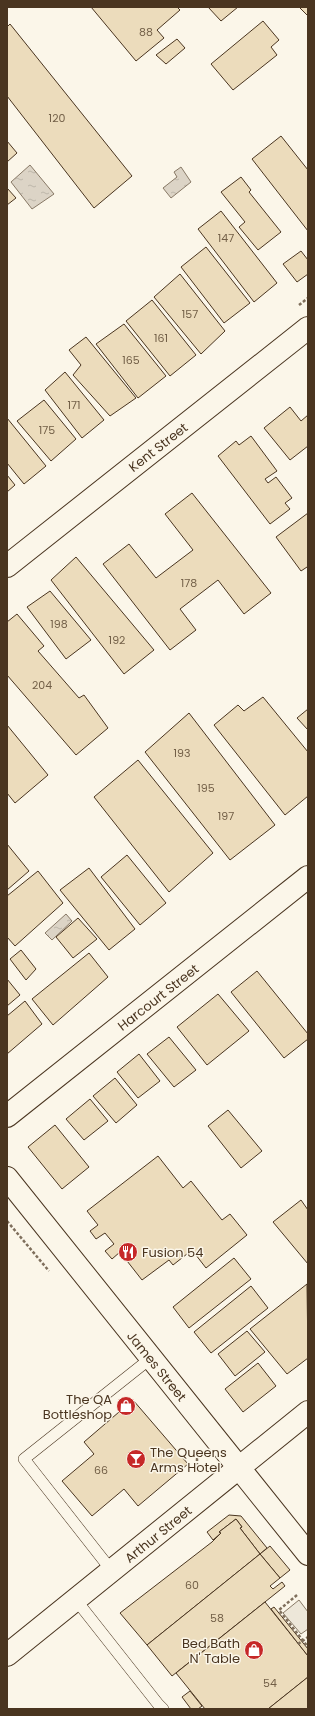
<svg xmlns="http://www.w3.org/2000/svg" width="315" height="1716" font-family="Poppins,sans-serif">
<style>
.parking{fill:#ede7d9;stroke:#887966}
.water{fill:url(#water-ripples);stroke:#887966}
.building{fill:#ecdcbc;stroke:#4a3520}
.lines{fill:none;stroke-linecap:round;stroke-linejoin:round}
.lane-casing{stroke:#4a3520;stroke-width:12}
.street-casing{stroke:#4a3520;stroke-width:24}
.secondary-casing{stroke:#4a3520;stroke-width:24}
.path{stroke:#7f6f5c;stroke-width:2.5;stroke-dasharray:3 2;stroke-linecap:butt}
.lane{stroke:#fbf6e9;stroke-width:11}
.street{stroke:#fbf6e9;stroke-width:22}
.secondary{stroke:#fbf6e9;stroke-width:22}
.labels{text-anchor:middle;stroke-width:3;stroke-linejoin:round;paint-order:stroke}
.number-label{font-size:11px;fill:#725f47}
.street-label{font-size:13px;fill:#4a3520;stroke:#fbf6e9}
.poi-label{font-size:13px;fill:#4a3520;stroke:#fbf6e9;text-anchor:start}
</style>
<defs>
<pattern id="water-ripples" width="26" height="14" patternUnits="userSpaceOnUse"><rect width="26" height="14" fill="#dcd4c6"/><path d="M2 4q2-2 4 0t4 0M15 11q2-2 4 0t4 0" fill="none" stroke="#beb7aa"/></pattern>
</defs>
<rect width="100%" height="100%" fill="#fbf6e9"/>
<polygon class="parking" points="299,1600 308,1612 308,1629 301,1634 283,1613"/>
<g class="water">
<polygon points="30,165 54,194 32,209 11,182"/>
<polygon points="181,167 191,182 171,198 163,188 177,177 174,172"/>
<polygon points="66,914 72,921 52,940 45,933"/>
</g>
<g class="building">
<polygon points="91,7 177,7 180,10 157,30 164,38 136,61"/>
<polygon points="208,7 238,7 221,21"/>
<polygon points="302,7 308,7 308,16 300,8"/>
<polygon points="263,21 279,40 271,47 277,55 233,90 211,64"/>
<polygon points="10,24 132,176 94,208 7,96 7,27"/>
<polygon points="177,39 185,48 166,64 156,55"/>
<polygon points="281,136 308,170 308,231 252,159"/>
<polygon points="7,141 17,153 7,162"/>
<polygon points="241,177 251,190 249,192 281,232 258,250 239,227 245,222 221,192"/>
<polygon points="7,188 16,198 7,205"/>
<polygon points="221,211 277,283 254,302 198,229"/>
<polygon points="206,247 250,303 224,323 181,267"/>
<polygon points="301,251 308,260 308,274 297,282 283,264"/>
<polygon points="180,274 225,331 201,354 154,297"/>
<polygon points="152,300 196,355 170,376 126,321"/>
<polygon points="124,324 166,376 138,398 96,344"/>
<polygon points="86,337 136,398 110,416 73,375 81,365 69,350"/>
<polygon points="65,372 104,420 82,438 45,390"/>
<polygon points="44,400 76,439 51,461 17,421"/>
<polygon points="290,407 301,421 308,415 308,446 290,460 264,428"/>
<polygon points="7,418 46,466 24,484 7,463"/>
<polygon points="251,436 277,471 265,479 268,483 276,477 292,498 285,503 290,509 270,524 218,456 236,441 239,445"/>
<polygon points="7,475 15,485 7,492"/>
<polygon points="192,493 271,593 244,614 218,580 180,609 196,630 170,650 103,564 129,544 156,578 193,550 165,514"/>
<polygon points="308,513 308,568 307,567 301,571 276,537"/>
<polygon points="76,557 154,650 124,674 51,580"/>
<polygon points="50,591 91,640 66,659 27,607"/>
<polygon points="17,614 44,646 38,651 79,698 84,695 108,728 76,755 7,675 7,622"/>
<polygon points="263,697 308,752 308,796 285,815 214,725 238,705 244,711"/>
<polygon points="308,709 308,730 297,718"/>
<polygon points="189,713 275,825 230,860 145,752"/>
<polygon points="7,725 48,775 15,803 7,793"/>
<polygon points="138,760 213,853 169,892 94,797"/>
<polygon points="7,844 29,871 7,890"/>
<polygon points="127,855 166,903 140,925 101,877"/>
<polygon points="89,868 135,929 109,950 60,890"/>
<polygon points="38,871 63,903 15,946 7,937 7,896"/>
<polygon points="78,918 97,939 73,958 56,937"/>
<polygon points="21,950 36,969 26,980 10,959"/>
<polygon points="89,953 108,977 53,1025 32,999"/>
<polygon points="257,971 308,1034 308,1039 284,1058 231,992"/>
<polygon points="7,979 20,995 7,1006"/>
<polygon points="218,994 249,1031 207,1065 177,1027"/>
<polygon points="25,1001 42,1024 7,1054 7,1016"/>
<polygon points="169,1037 196,1070 174,1087 147,1054"/>
<polygon points="139,1054 160,1081 138,1098 117,1072"/>
<polygon points="115,1078 137,1105 116,1123 93,1096"/>
<polygon points="90,1099 108,1121 84,1140 66,1119"/>
<polygon points="228,1110 262,1151 241,1168 208,1126"/>
<polygon points="55,1125 89,1167 62,1189 28,1147"/>
<polygon points="158,1156 183,1188 191,1181 222,1220 230,1214 247,1235 206,1268 192,1250 173,1265 169,1260 142,1280 120,1252 112,1259 105,1251 114,1244 105,1233 96,1239 90,1231 98,1225 87,1211"/>
<polygon points="301,1200 308,1210 308,1264 273,1222"/>
<polygon points="234,1258 251,1279 189,1328 173,1307"/>
<polygon points="307,1284 308,1358 287,1374 250,1329"/>
<polygon points="251,1286 268,1308 211,1353 194,1332"/>
<polygon points="247,1331 265,1352 235,1376 218,1354"/>
<polygon points="258,1363 276,1386 243,1412 225,1389"/>
<polygon points="133,1400 188,1464 138,1506 124,1489 92,1516 62,1481 94,1454 84,1442"/>
<polygon points="229,1515 241,1516 267,1548 260,1554 240,1528 242,1527 236,1519 219,1532 221,1533 213,1540 207,1532"/>
<polygon points="236,1519 242,1527 240,1528 260,1554 147,1645 120,1613 212,1542 221,1533 219,1532"/>
<polygon points="270,1546 290,1570 280,1578 260,1554"/>
<polygon points="260,1554 280,1578 270,1586 273,1589 282,1582 285,1586 172,1676 147,1645"/>
<polygon points="265,1602 308,1656 308,1677 268,1709 205,1709 176,1673"/>
<polygon points="274,1607 308,1649 308,1656 271,1609"/>
<polygon points="308,1677 308,1709 268,1709"/>
<polygon points="190,1691 202,1706 198,1709 191,1709 182,1697"/>
</g>
<g class="lines">
<g class="lane-casing">
<g id="lane">
<polyline points="112,1571 24,1459 151,1358"/>
<polyline points="76,1600 158,1704 163,1709"/>
</g>
</g>
<g class="street-casing">
<g id="street">
<polyline points="7,1116 308,877"/>
<polyline points="7,1655 308,1412"/>
</g>
</g>
<g class="secondary-casing">
<g id="secondary">
<polyline points="7,566 308,328"/>
<polyline points="7,1178 308,1554"/>
</g>
</g>
<g class="path">
<polyline points="299,305 308,298"/>
<polyline points="7,1221 49,1271"/>
<polyline points="197,1453 197,1470"/>
<polyline points="297,1595 279,1610 308,1647"/>
<polyline points="298,1644 308,1637"/>
</g>
<use href="#lane" class="lane"/>
<use href="#street" class="street"/>
<use href="#secondary" class="secondary"/>
</g>
<defs>
<g id="restaurant-disc" transform="scale(1)"><circle r="9.5" fill="#c62828" stroke="#fbf6e9"/><path d="M-5-6h1v4h1v-4h1v4h1v-4h1v5L-1.5 .5V6h-2V.5L-5-1ZM5-6V6H3V1.5H1.5Q1.5-4 5-6Z" fill="#fff"/></g>
<g id="shop-disc" transform="scale(1)"><circle r="9.5" fill="#c62828" stroke="#fbf6e9"/><path d="M-5-2.5h2.3a2.7 3.5 0 0 1 5.4 0H5L5.5 6h-11ZM-1.5-2.5h3a1.5 2.3 0 0 0-3 0Z" fill="#fff"/></g>
<g id="bar-disc" transform="scale(1)"><circle r="9.5" fill="#c62828" stroke="#fbf6e9"/><path d="M-6-5H6L.8 .8V4.5H3.5V6h-7V4.5H-.8V.8Z" fill="#fff"/></g>
</defs>
<g fill-rule="evenodd">
<use href="#restaurant-disc" x="128" y="1252"/>
<use href="#shop-disc" x="126" y="1406"/>
<use href="#bar-disc" x="136" y="1459"/>
<use href="#shop-disc" x="254" y="1650"/>
</g>
<g class="labels">
<g class="number-label">
<text x="146" y="36">88</text>
<text x="57" y="122">120</text>
<text x="226" y="242">147</text>
<text x="190" y="318">157</text>
<text x="161" y="342">161</text>
<text x="131" y="364">165</text>
<text x="74" y="409">171</text>
<text x="47" y="434">175</text>
<text x="189" y="587">178</text>
<text x="59" y="628">198</text>
<text x="117" y="644">192</text>
<text x="42" y="689">204</text>
<text x="182" y="757">193</text>
<text x="206" y="792">195</text>
<text x="226" y="820">197</text>
<text x="101" y="1474">66</text>
<text x="192" y="1589">60</text>
<text x="217" y="1622">58</text>
<text x="270" y="1687">54</text>
</g>
<g class="street-label">
<text transform="translate(158 447) rotate(-38)" y="5">Kent Street</text>
<text transform="translate(158 997) rotate(-38)" y="5">Harcourt Street</text>
<text transform="translate(157 1366) rotate(51)" y="5">James Street</text>
<text transform="translate(158 1534) rotate(-39)" y="5">Arthur Street</text>
</g>
<g class="poi-label">
<text x="142" y="1257">Fusion 54</text>
<text x="112" y="1404" text-anchor="end">The QA<tspan x="112" dy="15">Bottleshop</tspan></text>
<text x="150" y="1457">The Queens<tspan x="150" dy="15">Arms Hotel</tspan></text>
<text x="240" y="1648" text-anchor="end">Bed Bath<tspan x="240" dy="15">N' Table</tspan></text>
</g>
</g>
<rect width="315" height="1716" fill="none" stroke="#4a3520" stroke-width="16"/>
</svg>
